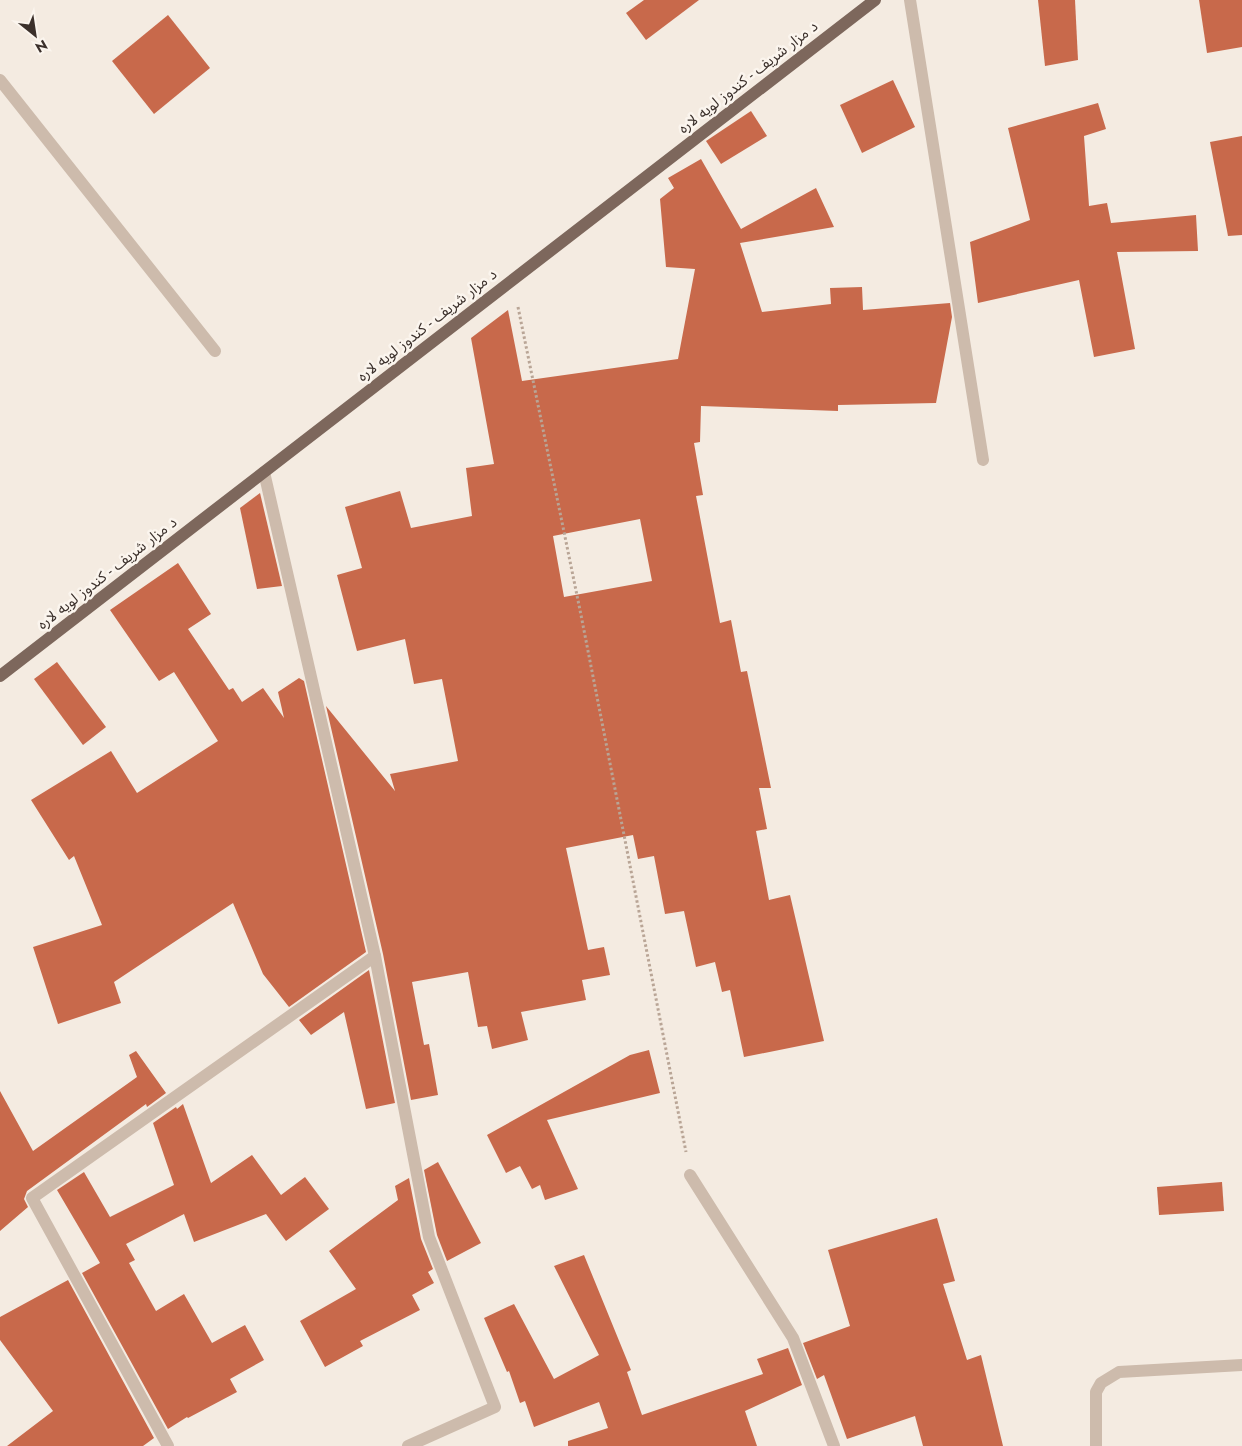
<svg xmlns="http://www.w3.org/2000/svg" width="1242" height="1446" font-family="Jost,'Noto Sans Arabic',sans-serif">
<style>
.building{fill:#c8694b;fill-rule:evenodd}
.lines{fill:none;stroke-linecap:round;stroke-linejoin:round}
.path{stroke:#b9a596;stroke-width:3;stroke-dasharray:2.5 2.5;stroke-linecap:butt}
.street{stroke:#cdbbac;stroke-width:12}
.primary{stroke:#7d675c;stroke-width:12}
.labels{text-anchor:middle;stroke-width:5;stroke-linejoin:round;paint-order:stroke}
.street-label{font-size:15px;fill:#3b302b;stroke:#fbf5ee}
</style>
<rect width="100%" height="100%" fill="#f4ebe1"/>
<g class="building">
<polygon points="644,0 699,0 646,40 626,13"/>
<polygon points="1038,0 1075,0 1078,60 1045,66"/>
<polygon points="1199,0 1242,0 1242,47 1207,53"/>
<polygon points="168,15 210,68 154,114 112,61"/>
<polygon points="893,80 915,127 862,153 840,105"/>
<polygon points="1098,103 1106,129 1084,136 1089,206 1107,203 1111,223 1196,215 1198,251 1117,252 1135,349 1094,357 1079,280 978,303 970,242 1030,220 1008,128"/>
<polygon points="751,111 767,136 721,164 706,141"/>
<polygon points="1242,136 1242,235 1228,236 1210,142"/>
<path d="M701 159 741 229 816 188 834 227 740 243 762 312 831 304 830 288 862 287 863 310 950 303 952 317 936 403 838 405V411L701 406 700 442 694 443 703 495 696 496 720 623 731 620 741 672 747 671 771 788H759L767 829 756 831 769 900 790 895 824 1041 744 1057 730 990 722 992 715 962 696 967 684 911 665 914 654 856 638 859 633 835 566 848 588 950 604 947 610 975 582 980 586 1000 521 1012 528 1040 492 1049 487 1026 478 1027 468 972 412 982 424 1045 429 1044 438 1095 411 1100 383 954 326 706 395 791 390 774 458 761 442 679 414 684 405 639 357 651 337 575 362 568 345 507 400 491 411 528 472 516 466 468 494 464 471 338 508 310 522 381 678 359 695 269 666 267 660 199 674 188 668 178ZM640 519 652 581 564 597 553 536Z"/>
<polygon points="260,493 282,586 257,589 240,508"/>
<polygon points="178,563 211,614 188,629 229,690 233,688 242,702 263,688 284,718 278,692 299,678 304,681 366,952 289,1007 263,974 233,903 114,982 121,1003 58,1024 33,947 102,925 74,856 69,860 31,800 111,751 137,793 218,741 174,672 159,681 110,610"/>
<polygon points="57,662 106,727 83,745 34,679"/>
<polygon points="369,970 395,1103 366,1109 344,1012 311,1035 299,1020"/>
<polygon points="649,1050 660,1093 547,1120 578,1189 545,1200 540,1185 532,1189 520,1166 506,1173 487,1135 630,1055"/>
<polygon points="136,1051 166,1093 147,1107 146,1104 27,1191 24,1199 28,1207 0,1231 0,1091 33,1151 137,1077 129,1055"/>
<polygon points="183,1104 211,1183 252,1155 281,1195 305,1177 329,1209 286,1241 266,1214 194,1242 184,1214 126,1244 135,1260 129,1263 156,1311 184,1294 212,1343 245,1325 264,1360 230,1379 237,1392 188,1418 187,1417 168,1429 82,1273 100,1263 57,1190 84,1172 110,1217 174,1185 153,1123 176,1107 177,1109"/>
<polygon points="438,1162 481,1243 447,1261 437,1235 424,1170"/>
<polygon points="409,1178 421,1239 433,1269 428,1272 434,1283 412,1295 420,1310 360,1341 363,1346 325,1367 300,1321 356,1289 329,1251 398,1200 395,1186"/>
<polygon points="1222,1182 1224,1211 1159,1215 1157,1187"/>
<polygon points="937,1218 955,1281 943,1284 967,1360 981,1355 1003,1446 923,1446 915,1416 847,1439 824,1375 817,1379 803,1343 850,1326 828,1250"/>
<polygon points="584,1255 631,1370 627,1372 642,1415 763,1374 757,1359 788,1348 802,1385 745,1411 757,1446 568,1446 568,1441 608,1428 599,1402 534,1427 525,1401 520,1403 509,1371 507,1372 484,1318 514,1304 554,1379 599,1355 554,1266"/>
<polygon points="68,1280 154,1438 143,1446 7,1446 53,1411 0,1340 0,1317"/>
</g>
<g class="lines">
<polyline class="path" points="518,307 581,615 686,1152"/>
<g class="street">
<polyline points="910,0 983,460"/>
<polyline points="0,80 215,351"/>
<polyline points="264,472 375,956 429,1237 495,1407 408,1446"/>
<polyline points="690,1175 793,1338 834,1446"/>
<polyline points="168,1446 32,1198 375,956"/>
<polyline points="1096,1446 1096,1392 1101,1383 1119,1372 1242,1365"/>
</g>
<polyline class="primary" points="0,676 875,0"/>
</g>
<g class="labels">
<g class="street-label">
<text transform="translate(748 77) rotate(-38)" y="5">د مزار شریف - کندوز لویه لاره</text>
<text transform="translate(427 325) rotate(-38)" y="5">د مزار شریف - کندوز لویه لاره</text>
<text transform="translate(107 573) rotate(-38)" y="5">د مزار شریف - کندوز لویه لاره</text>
</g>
</g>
<g transform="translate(35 35) rotate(150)" stroke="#fbf5ee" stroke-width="4" paint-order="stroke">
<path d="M0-4L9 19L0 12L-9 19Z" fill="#3b302b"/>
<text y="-8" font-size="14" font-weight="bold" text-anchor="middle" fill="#3b302b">N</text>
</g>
</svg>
